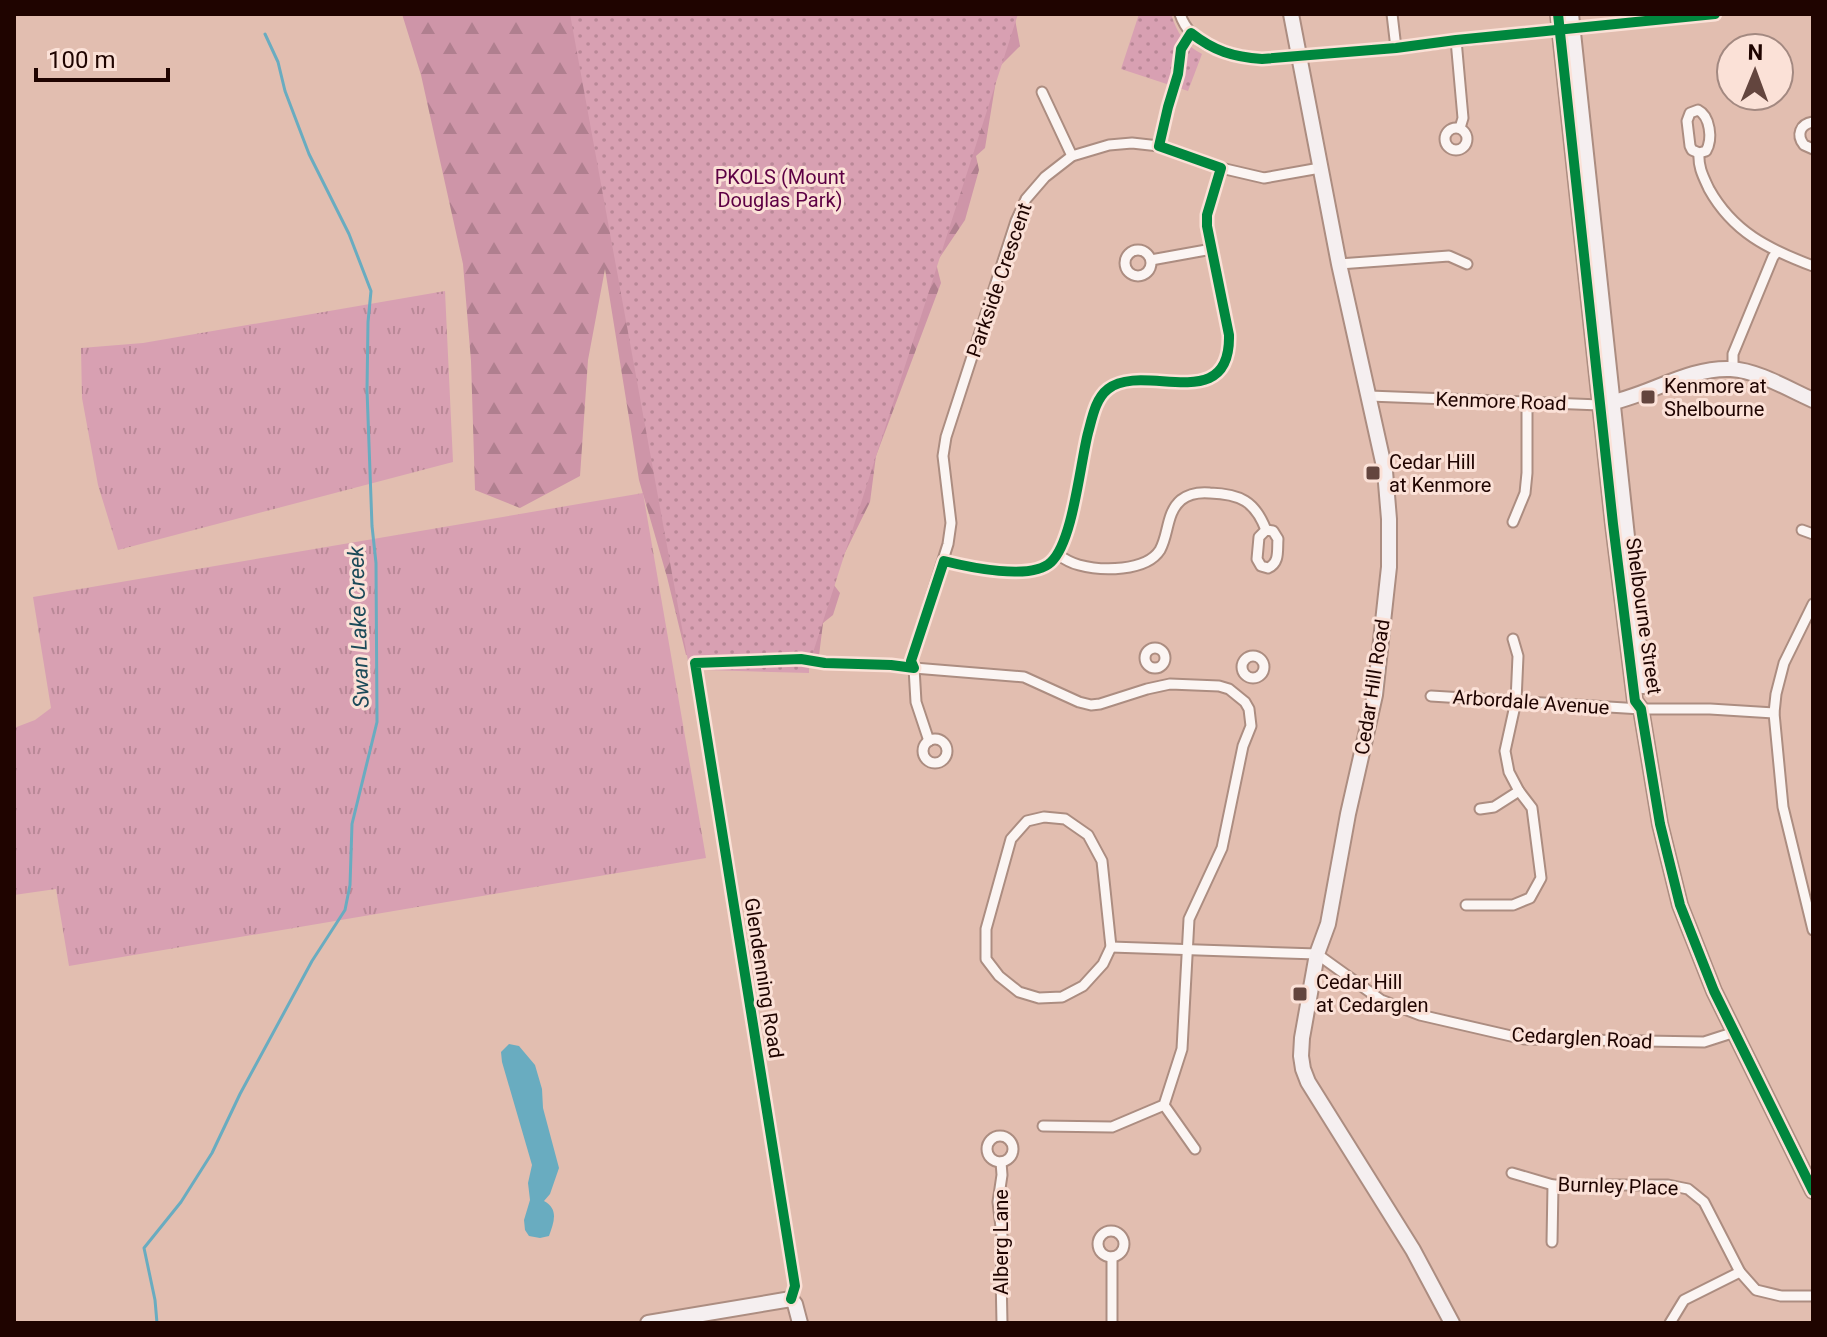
<svg xmlns="http://www.w3.org/2000/svg" width="1827" height="1337" font-family="Roboto,sans-serif">
<style>
.grass{fill:url(#grass-tufts)}
.forest{fill:url(#forest-firs)}
.park{fill:url(#park-dots)}
.water{fill:#69acc0}
.lines{fill:none;stroke-linecap:round;stroke-linejoin:round}
.stream{stroke:#69acc0;stroke-width:3}
.street-casing{stroke:#ac8d81;stroke-width:13}
.secondary-casing{stroke:#ac8d81;stroke-width:18}
.street{stroke:#fbf5f3;stroke-width:9}
.secondary{stroke:#f5eff0;stroke-width:14}
.cycleway-casing{stroke:#fbe1d7;stroke-width:15}
.cycleway{stroke:#00873e;stroke-width:10}
.poi-dot{fill:#63453e;stroke:#fbe1d7;stroke-width:3}
.labels{text-anchor:middle;stroke-width:6;stroke-linejoin:round;paint-order:stroke}
.park-label{font-size:20px;fill:#5d0044;stroke:#fbe1d7}
.street-label{font-size:20px;fill:#1f0400;stroke:#fbe1d7}
.poi-label{font-size:20px;fill:#1f0400;stroke:#fbe1d7;text-anchor:start}
.water-label{font-size:22px;font-style:italic;fill:#1c4a59;stroke:#fbe1d7}
</style>
<defs>
<pattern id="grass-tufts" width="24" height="20" patternUnits="userSpaceOnUse" patternTransform="scale(2)"><rect width="24" height="20" fill="#d8a0b2"/><path d="M3 7l-1-3M5 7V3M7 7l1-3M15 17l-1-3M17 17v-4M19 17l1-3" fill="none" stroke="#b98897"/></pattern>
<pattern id="forest-firs" width="22" height="20" patternUnits="userSpaceOnUse" patternTransform="scale(2)"><rect width="22" height="20" fill="#ce95a8"/><path d="M5 1l3.5 6h-7zM16 11l3.5 6h-7z" fill="#b07f8f"/></pattern>
<pattern id="park-dots" width="8" height="8" patternUnits="userSpaceOnUse" patternTransform="scale(2)"><rect width="8" height="8" fill="#d8a0b2"/><path d="M2 2h.1M6 6h.1" fill="none" stroke="#b98897" stroke-width="1.8" stroke-linecap="round"/></pattern>
</defs>
<rect width="100%" height="100%" fill="#e2beb0"/>
<g class="grass">
<polygon points="445,291 453,462 118,550 98,485 82,398 81,348 143,343"/>
<polygon points="643,493 706,858 69,966 56,889 14,895 14,728 35,720 51,708 33,597"/>
</g>
<polygon class="forest" points="402,14 1014,14 1020,46 998,68 985,148 976,156 979,170 965,220 936,263 941,283 876,456 870,502 831,581 840,593 833,615 823,623 819,656 729,659 686,655 667,577 639,480 605,269 588,360 580,476 520,508 475,490 471,361 463,264 421,75"/>
<g class="park">
<polygon points="570,14 1018,14 809,665 809,673 706,670 706,661 688,661"/>
<path d="M1139 14H1171C1177 33 1185 45 1202 54L1188 91 1121 69Z"/>
</g>
<path class="water" d="M509 1044 519 1046 535 1065 542 1089 543 1108 559 1168 550 1194 544 1201C559 1209 554 1222 549 1236L540 1238 529 1236 525 1230 524 1220 530 1200 528 1183 532 1165 502 1062 501 1052Z"/>
<g class="lines">
<polyline class="stream" points="157,1323 155,1300 144,1248 181,1202 212,1153 240,1094 312,961 345,910 350,885 352,824 377,722 376,563 372,526 367,390 368,322 371,291 349,234 309,154 285,91 278,62 265,34"/>
<g class="street-casing">
<g id="street">
<path d="M1180 14C1191 48 1231 56 1262 59L1396 48 1560 29"/>
<polyline points="1392,14 1396,48"/>
<polyline points="1573,28 1715,14"/>
<polyline points="1456,40 1463,118 1460,128"/>
<polyline points="1042,92 1072,156"/>
<path d="M1698 110C1710 116 1713 139 1706 151L1699 153 1692 150 1690 146 1687 121 1690 113Z"/>
<path d="M1813 122C1800 124 1796 135 1804 145L1813 149"/>
<circle cx="1456" cy="139" r="11"/>
<path d="M1699 153C1698 167 1703 176 1709 189 1733 232 1768 249 1813 266"/>
<circle cx="1138" cy="263" r="13"/>
<polyline points="1151,260 1212,249"/>
<polyline points="1339,264 1449,256 1467,264"/>
<polyline points="1733,369 1733,354 1773,257 1777,252"/>
<polyline points="1369,396 1600,405"/>
<polyline points="1513,522 1525,493 1527,473 1527,402"/>
<path d="M1266 530 1273 531 1278 539C1277 550 1280 563 1268 568L1261 566 1257 559 1259 537Z"/>
<polyline points="1802,530 1813,534"/>
<path d="M1057 554C1064 559 1071 563 1079 565 1101 571 1146 572 1160 550 1169 534 1166 513 1181 500 1190 493 1199 492 1210 493 1240 494 1255 501 1266 530"/>
<path d="M944 561C968 567 1031 581 1051 562 1073 542 1080 464 1088 433 1092 419 1095 399 1108 389 1143 361 1231 417 1229 335L1207 226V215L1221 168"/>
<polyline points="1813,604 1784,663 1776,694 1774,713 1783,807 1813,930"/>
<circle cx="1155" cy="658" r="10"/>
<circle cx="1253" cy="667" r="11"/>
<polyline points="695,663 795,1286 791,1299"/>
<polyline points="825,663 891,665 914,668 1024,677 1079,702 1091,705 1100,704 1147,689 1170,684 1219,686 1229,689 1245,702 1249,709 1251,726 1243,746 1222,848 1189,919 1182,1049 1164,1105 1112,1127 1043,1126"/>
<polyline points="1431,696 1641,709 1710,709 1774,713"/>
<circle cx="935" cy="751" r="12"/>
<polyline points="929,741 916,702 914,668 911,661 948,544 951,523 943,456 946,437 1016,221 1026,199 1045,177 1072,156 1109,145 1132,143 1159,146 1221,168 1264,178 1320,168"/>
<polyline points="1480,809 1494,807 1519,791"/>
<polygon points="1044,817 1065,819 1088,835 1102,861 1111,947 1103,964 1083,986 1062,997 1039,998 1019,992 999,976 986,959 986,929 1011,839 1027,821"/>
<polyline points="1466,905 1513,905 1530,898 1541,878 1532,808 1519,791 1509,772 1505,751 1516,701 1518,656 1513,639"/>
<polyline points="1111,947 1317,954 1381,1000 1420,1015 1524,1039 1704,1042 1735,1032"/>
<polyline points="1164,1105 1195,1149"/>
<circle cx="1000" cy="1149" r="13"/>
<polyline points="1001,1162 1002,1175 998,1202 1003,1244 1001,1275 1002,1323"/>
<polyline points="1512,1173 1553,1185 1668,1185 1688,1189 1704,1202 1740,1272 1756,1290 1781,1296 1813,1296"/>
<circle cx="1111" cy="1244" r="13"/>
<polyline points="1552,1242 1553,1185"/>
<polyline points="1112,1323 1112,1257"/>
<polyline points="1670,1323 1684,1300 1740,1272"/>
</g>
</g>
<g class="secondary-casing">
<g id="secondary">
<polyline points="1291,14 1339,264 1385,471 1389,519 1389,567 1375,695 1348,814 1328,924 1317,954 1302,1038 1301,1056 1303,1069 1308,1082 1413,1250 1452,1323"/>
<polyline points="1558,14 1613,524 1635,701 1641,709 1660,824 1680,905 1714,991 1813,1191"/>
<polyline points="1571,14 1643,686"/>
<path d="M1604 404C1647 397 1687 367 1731 369 1759 371 1788 389 1813 400"/>
<polyline points="648,1323 791,1299 795,1304 800,1323"/>
</g>
</g>
<use href="#street" class="street"/>
<use href="#secondary" class="secondary"/>
<g class="cycleway-casing">
<g id="cycleway">
<polyline points="1558,14 1613,524 1635,701 1641,709 1660,824 1680,905 1714,991 1813,1191"/>
<path d="M791 1299 795 1286 695 663 801 659 825 663 891 665 914 668 911 661 944 561C968 567 1031 581 1051 562 1073 542 1080 464 1088 433 1092 419 1095 399 1108 389 1143 361 1231 417 1229 335L1207 226V215L1221 168 1159 146 1168 107 1178 74 1181 49 1191 33C1214 51 1233 57 1262 59L1396 48 1456 40 1715 14"/>
</g>
</g>
<use href="#cycleway" class="cycleway"/>
</g>
<g class="poi-dot">
<rect x="1640" y="389" width="16" height="16" rx="4"/>
<rect x="1365" y="465" width="16" height="16" rx="4"/>
<rect x="1292" y="986" width="16" height="16" rx="4"/>
</g>
<g class="labels">
<g class="park-label">
<text x="780" y="184">PKOLS (Mount<tspan x="780" dy="23">Douglas Park)</tspan></text>
</g>
<g class="street-label">
<text transform="translate(999 280) rotate(-71)" y="7">Parkside Crescent</text>
<text transform="translate(1501 401) rotate(2)" y="7">Kenmore Road</text>
<text transform="translate(1644 616) rotate(82)" y="7">Shelbourne Street</text>
<text transform="translate(1372 687) rotate(-81)" y="7">Cedar Hill Road</text>
<text transform="translate(1531 702) rotate(4)" y="7">Arbordale Avenue</text>
<text transform="translate(764 978) rotate(81)" y="7">Glendenning Road</text>
<text transform="translate(1582 1038) rotate(3)" y="7">Cedarglen Road</text>
<text transform="translate(1618 1186) rotate(2)" y="7">Burnley Place</text>
<text transform="translate(1001 1242) rotate(-90)" y="7">Alberg Lane</text>
</g>
<g class="poi-label">
<text x="1664" y="393">Kenmore at<tspan x="1664" dy="23">Shelbourne</tspan></text>
<text x="1389" y="469">Cedar Hill<tspan x="1389" dy="23">at Kenmore</tspan></text>
<text x="1316" y="989">Cedar Hill<tspan x="1316" dy="23">at Cedarglen</tspan></text>
</g>
<g class="water-label">
<text transform="translate(358 627) rotate(-92)" y="8">Swan Lake Creek</text>
</g>
</g>
<rect width="1827" height="1337" fill="none" stroke="#1f0400" stroke-width="32"/>
<g transform="translate(1755 72) rotate(1)"><circle r="38" fill="#fbe1d7" stroke="#a38981" stroke-width="2"/>
<path d="M0-6L14 30L0 20L-14 30Z" fill="#63453e"/>
<text y="-12" font-size="22" font-weight="bold" text-anchor="middle" fill="#1f0400">N</text>
</g>
<path d="M36 68v12h132v-12" fill="none" stroke="#1f0400" stroke-width="4"/>
<text x="48" y="68" font-size="24" fill="#1f0400" stroke="#fbe1d7" stroke-width="6" paint-order="stroke">100 m</text>
</svg>
